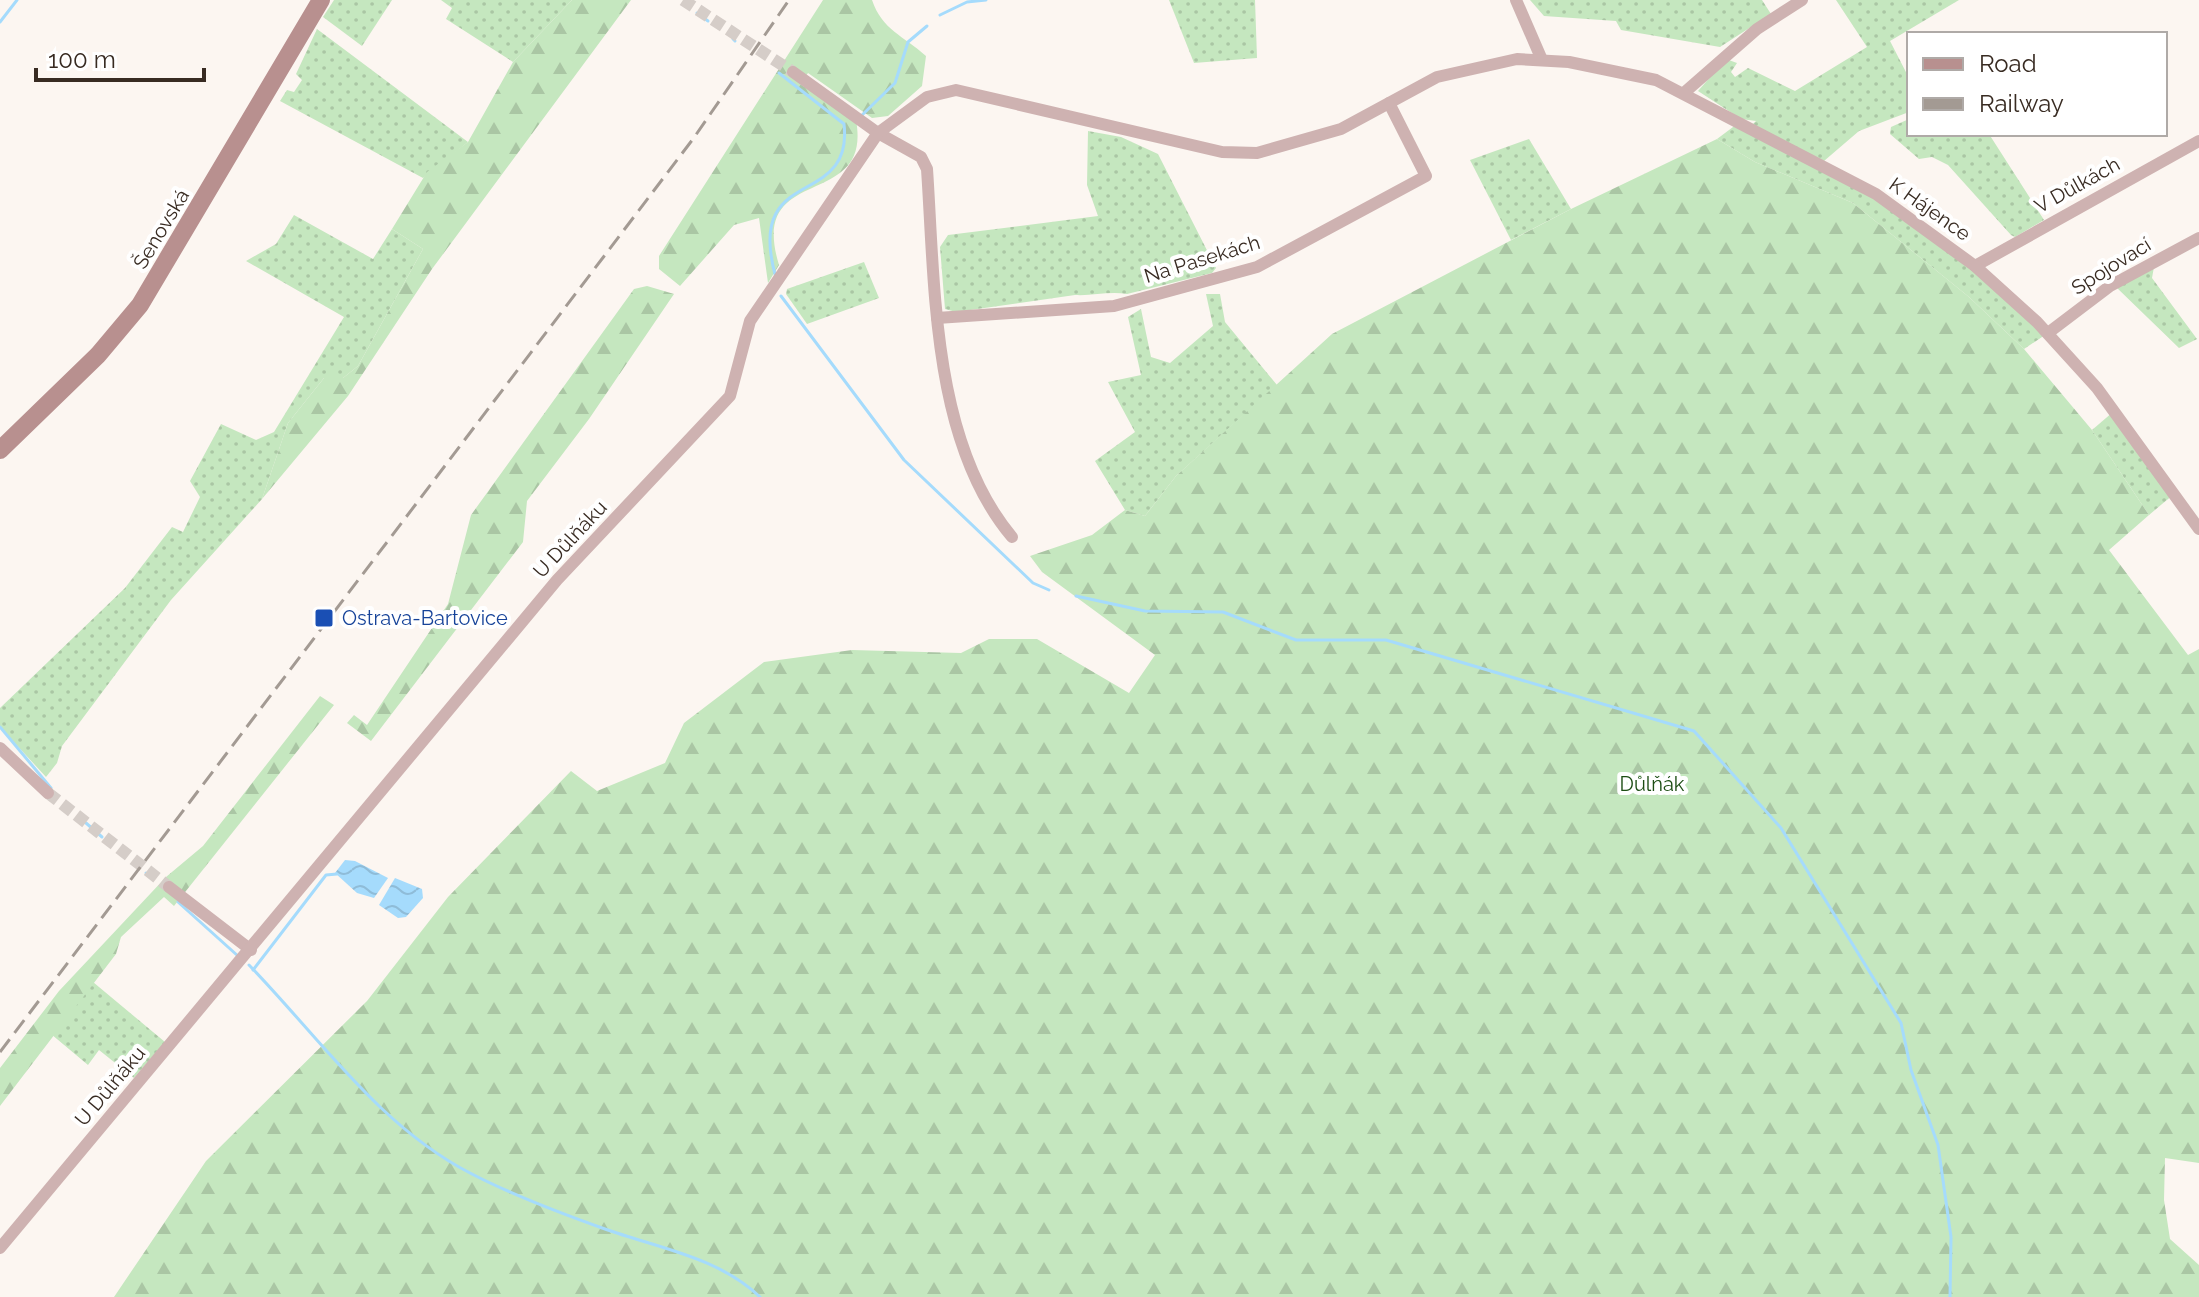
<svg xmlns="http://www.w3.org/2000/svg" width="2199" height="1297" font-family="Raleway,sans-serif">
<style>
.grass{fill:url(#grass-dots)}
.forest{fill:url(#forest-firs)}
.water{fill:url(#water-waves)}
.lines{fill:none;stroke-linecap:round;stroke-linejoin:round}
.stream{stroke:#a5dbfc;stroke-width:3}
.street-tunnel{stroke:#d5cdc8;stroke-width:12;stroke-dasharray:12 6;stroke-linecap:butt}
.street{stroke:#ceb2b1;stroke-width:12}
.secondary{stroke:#b8908f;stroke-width:18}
.rail{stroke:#a39a93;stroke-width:3;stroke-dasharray:16 8;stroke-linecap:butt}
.transit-dot{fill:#1a4fb4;stroke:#fff;stroke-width:3}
.labels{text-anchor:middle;stroke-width:8;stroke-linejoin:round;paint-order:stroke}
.street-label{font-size:20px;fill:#382b22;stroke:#fff}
.transit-label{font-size:20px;fill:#164399;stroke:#fff;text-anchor:start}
.park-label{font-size:20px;fill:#1c4d13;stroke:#fff}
</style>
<defs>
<pattern id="grass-dots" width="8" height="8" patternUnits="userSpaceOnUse" patternTransform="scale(2)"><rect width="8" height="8" fill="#c5e7bf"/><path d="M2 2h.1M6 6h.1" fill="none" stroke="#aac6a4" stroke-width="1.8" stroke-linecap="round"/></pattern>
<pattern id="forest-firs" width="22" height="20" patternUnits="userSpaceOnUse" patternTransform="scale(2)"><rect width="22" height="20" fill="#c5e7bf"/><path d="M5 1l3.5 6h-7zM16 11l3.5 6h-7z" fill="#aac6a4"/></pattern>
<pattern id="water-waves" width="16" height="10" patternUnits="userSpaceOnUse" patternTransform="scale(2)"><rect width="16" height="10" fill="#a5dbfc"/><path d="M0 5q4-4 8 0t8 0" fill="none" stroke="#8fbcd8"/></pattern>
</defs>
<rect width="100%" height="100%" fill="#fcf6f1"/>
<g class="grass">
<polygon points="334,0 392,0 362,46 323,17"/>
<polygon points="441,0 572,0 513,62 446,19 452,8"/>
<polygon points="1169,0 1255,0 1257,58 1194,63"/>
<polygon points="1530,0 1762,0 1771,14 1720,47 1621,30 1616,21 1544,16"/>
<polygon points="1836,0 1959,0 1890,41 1909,78 1909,112 1859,131 1824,161 1752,125 1756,121 1741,119 1698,91 1726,59 1737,63 1731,72 1735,77 1748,68 1795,91 1867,47"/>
<polygon points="317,29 468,142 423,178 280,101 287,90 294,92 302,80 296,74"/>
<polygon points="1909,119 1909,134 1989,134 2044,220 2015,237 2011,235 1948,165 1932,157 1919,159 1890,134 1891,127"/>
<polygon points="1737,124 1912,218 2048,333 2024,349 1969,297 1853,203 1755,162 1717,139"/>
<path d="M1088 131 1121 137 1158 154 1216 268 1212 273 1127 294C1109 291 1093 296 1075 295L956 312 945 309 940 247 948 235 1098 216 1087 185Z"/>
<polygon points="1529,139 1571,209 1511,240 1470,160"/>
<polygon points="294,215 373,259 392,229 423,249 358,366 343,378 324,378 288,423 262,499 171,600 62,746 57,763 46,777 0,727 0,708 125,588 172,527 183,532 200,497 190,481 221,424 256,440 274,432 344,317 246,261 276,244"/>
<polygon points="864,262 879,298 807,324 786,294 787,289"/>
<polygon points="2154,267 2152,278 2197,339 2179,348 2116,287"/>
<polygon points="1206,294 1220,294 1225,322 1277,385 1176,476 1145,516 1125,510 1095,461 1135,432 1108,382 1141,375 1128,317 1141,309 1151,357 1170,363 1213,326"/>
<polygon points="2113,412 2174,494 2149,515 2092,430"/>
<polygon points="93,982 165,1042 134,1078 99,1050 88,1065 51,1034"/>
</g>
<g class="forest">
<polygon points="572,0 631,0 432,269 348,396 262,499 288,423 324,378 343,378 358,366 423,249 392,229 427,172 468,142 513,62"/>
<path d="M823 0H872C882 30 904 36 926 56L922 86 888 116 872 118 808 73 800 84 856 120C873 212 747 161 779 265L768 283 759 218 734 225 680 286 659 269V256Z"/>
<polygon points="1717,139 1755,162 1853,203 1969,297 2024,349 2092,430 2149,515 2109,550 2188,655 2199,649 2199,1163 2165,1158 2164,1200 2170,1239 2199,1265 2199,1297 114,1297 206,1161 367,1001 448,897 571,771 597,791 665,763 684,723 764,662 852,650 961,653 989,639 1037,639 1129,693 1155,655 1042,572 1030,556 1092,535 1125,510 1145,516 1176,476 1332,334 1571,209"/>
<polygon points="647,286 674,294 589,419 527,501 523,542 371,741 347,723 354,715 367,725 448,604 471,515 634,289"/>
<polygon points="320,696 334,705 174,906 164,897 121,937 116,954 0,1106 0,1068 59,991 166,877 203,846"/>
</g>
<g class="water">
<polygon points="345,860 355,861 388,878 374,898 357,893 335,873"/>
<polygon points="395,878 422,889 423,898 406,917 398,918 379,905"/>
</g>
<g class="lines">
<g class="stream">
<polyline points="697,13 708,21"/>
<polyline points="940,15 967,2 986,0"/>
<polyline points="0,22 17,0"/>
<polyline points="733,39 735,41"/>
<polyline points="860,117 895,83 908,42 927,26"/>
<path d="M776 278C743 162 854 211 844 124L779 73"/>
<polyline points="781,296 904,460 1033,583 1049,590"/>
<polyline points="1076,596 1145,611 1223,612 1296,640 1386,640 1694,731 1781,828 1901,1023 1911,1070 1938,1145 1951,1237 1950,1297"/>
<polyline points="0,727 51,788"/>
<polyline points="86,823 102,837"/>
<polyline points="146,873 147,874"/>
<polyline points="178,902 238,956"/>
<path d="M249 965C319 1037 379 1126 470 1173 512 1195 560 1213 605 1229 658 1248 718 1257 760 1297"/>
<polyline points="253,970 326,875 337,874"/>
</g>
<g class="street-tunnel">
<polyline points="683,0 793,72"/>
<polyline points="48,793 169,887"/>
</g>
<g class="street">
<polyline points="1516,0 1542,60"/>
<path d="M793 72 878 133 921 157 927 169C935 286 932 442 1012 537"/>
<polyline points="1685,92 1757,29 1802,0"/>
<polyline points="1975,266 2199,141"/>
<polyline points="937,318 1114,306 1257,267 1426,176 1389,103"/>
<polyline points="2048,333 2110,286 2199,238"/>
<polyline points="0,748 48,793"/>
<polyline points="169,887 251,950"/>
<polyline points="0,1248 557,580 730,396 750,321 878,133 927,97 956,90 1222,152 1257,153 1341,129 1437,77 1517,59 1569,62 1656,80 1876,194 1975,266 2037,322 2097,388 2199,529"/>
</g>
<polyline class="secondary" points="0,450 98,355 140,305 321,0"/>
<polyline class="rail" points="0,1052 693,139 789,0"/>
</g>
<rect class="transit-dot" x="314" y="608" width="20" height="20" rx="4"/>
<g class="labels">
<g class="street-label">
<text transform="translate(2077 185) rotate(-29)" y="7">V Důlkách</text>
<text transform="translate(1930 209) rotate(35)" y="7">K Hájence</text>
<text transform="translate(161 229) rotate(-59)" y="7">Šenovská</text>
<text transform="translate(1202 259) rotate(-17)" y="7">Na Pasekách</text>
<text transform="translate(2111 266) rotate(-32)" y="7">Spojovací</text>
<text transform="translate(570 539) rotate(-47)" y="7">U Důlňáku</text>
<text transform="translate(110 1086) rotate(-50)" y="7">U Důlňáku</text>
</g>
<g class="transit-label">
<text x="342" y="625">Ostrava-Bartovice</text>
</g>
<g class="park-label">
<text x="1652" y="791">Důlňák</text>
</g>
</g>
<rect x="1907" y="32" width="260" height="104" fill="#ffffff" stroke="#afaaa7" stroke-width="2"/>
<rect x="1923" y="58" width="40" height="12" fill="#b8908f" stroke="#afaaa7" stroke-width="2"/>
<text x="1979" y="72" font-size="24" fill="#382b22">Road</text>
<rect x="1923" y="98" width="40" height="12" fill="#a39a93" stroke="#afaaa7" stroke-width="2"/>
<text x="1979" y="112" font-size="24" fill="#382b22">Railway</text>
<path d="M36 68v12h168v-12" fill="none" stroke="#382b22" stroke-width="4"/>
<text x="48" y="68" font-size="24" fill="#382b22" stroke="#ffffff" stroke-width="6" paint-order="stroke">100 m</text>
</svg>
